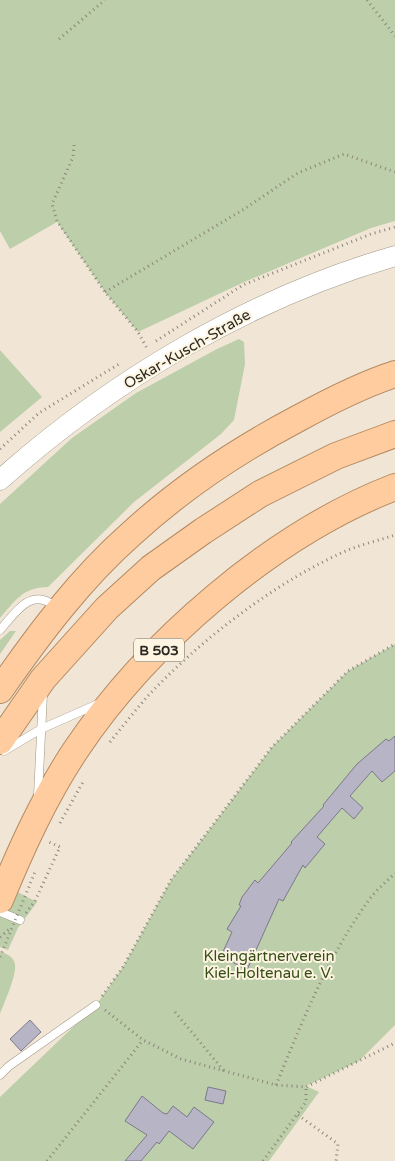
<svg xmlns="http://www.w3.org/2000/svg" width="395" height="1161" font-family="'Varela Round',sans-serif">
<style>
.green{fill:#bcceaa}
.building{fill:#b7b4c6;stroke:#7c798a}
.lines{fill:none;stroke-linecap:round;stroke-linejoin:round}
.service-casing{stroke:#a09685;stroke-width:9}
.tertiary-casing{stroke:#a09685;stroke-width:21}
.trunk-casing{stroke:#b48a63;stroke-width:28}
.path{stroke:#8c857a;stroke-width:3;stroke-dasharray:1 4;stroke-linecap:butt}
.service{stroke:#fff;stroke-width:8}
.tertiary{stroke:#fff;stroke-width:20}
.trunk{stroke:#fecc9e;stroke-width:26}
.path-bridge{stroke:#8c857a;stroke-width:3;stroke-dasharray:1 4;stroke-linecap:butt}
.labels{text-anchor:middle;stroke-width:4;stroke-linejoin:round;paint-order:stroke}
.shield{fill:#fef4e2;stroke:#6b665c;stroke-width:1}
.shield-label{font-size:14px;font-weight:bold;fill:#2c2922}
.street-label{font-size:15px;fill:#2c2922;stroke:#fef4e2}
.park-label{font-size:15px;fill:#364f17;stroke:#fef4e2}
</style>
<rect width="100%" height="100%" fill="#f1e6d5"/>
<g class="green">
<polygon points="0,0 395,0 395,221 371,228 242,283 138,332 105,292 57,222 10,249 0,231"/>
<path d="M239 339 244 342 245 364 234 420 221 434 134 502 48 587C23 587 15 601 0 618V504L72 438 136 393 217 349Z"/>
<polygon points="0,350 42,397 0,432"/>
<polygon points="10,631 16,631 0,654 0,640"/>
<polygon points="395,644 395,1025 359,1061 306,1086 319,1092 269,1161 0,1161 0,1097 96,1005 123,967 171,880 272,747 348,671"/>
<polygon points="0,883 37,902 18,928 8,950 0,947"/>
<path d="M0 952C7 954 13 956 15 964 17 975 4 1003 0 1014Z"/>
</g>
<g class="building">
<polygon points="395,736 395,771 382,782 372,771 350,796 363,808 354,819 342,808 317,837 325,844 305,868 303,865 283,901 279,899 247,970 221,956 232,932 227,929 241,906 239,905 242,897 255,880 258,883 292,843 291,842 324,806 323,805 357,764 386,739 389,741"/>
<polygon points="30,1020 41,1032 21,1051 10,1039"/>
<polygon points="208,1087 226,1091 223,1104 205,1100"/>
<polygon points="142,1096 163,1113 167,1114 173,1106 187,1117 194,1107 214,1122 193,1149 169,1131 159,1144 157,1142 141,1161 125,1161 147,1135 125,1121"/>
</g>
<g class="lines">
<g class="service-casing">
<g id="service">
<path d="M0 630C16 612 31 586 56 607"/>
<polyline points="4,751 41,729 100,703"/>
<polyline points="38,795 43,694"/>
<polyline points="0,912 20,920"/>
<polyline points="0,1075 9,1066 96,1005"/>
</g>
</g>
<g class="tertiary-casing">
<path id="tertiary" d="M0 480C112 380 250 298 395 256"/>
</g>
<g class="trunk-casing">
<g id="trunk">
<path d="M0 690C39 634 80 579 131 534 180 489 240 449 299 418 330 401 361 385 395 374"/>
<polyline points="0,741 43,679 107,608 151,568 203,531 260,494 336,456 395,434"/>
<path d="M0 900C21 849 44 798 75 751 147 643 273 534 395 487"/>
</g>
</g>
<g class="path">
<polyline points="367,0 395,36"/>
<polyline points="59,39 105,0"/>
<polyline points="74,145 73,157 52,204 57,221 105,292 138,332 148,350"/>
<polyline points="105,292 241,211 298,173 344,154 395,172"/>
<polyline points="156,341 243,285 371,234 395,227"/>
<polyline points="0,449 39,413 119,364"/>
<path d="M110 742C122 727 134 712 146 698 200 640 275 582 348 550 363 544 380 540 395 535"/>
<polyline points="60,823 83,782"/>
<polyline points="26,913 35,901 59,849 60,847 49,842"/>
<polyline points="0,937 11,928"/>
<polyline points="102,996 123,967 171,880 272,747 348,671 395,644"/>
<polyline points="105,1010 143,1040 181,1059 276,1085 306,1087 395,1043"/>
<polyline points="175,1012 224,1071"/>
<path d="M276 1085C302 1022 328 956 369 900 376 890 386 882 395 873"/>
<polyline points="298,1115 338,1144 336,1161"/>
<polyline points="47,1161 143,1040"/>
<polyline points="263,1161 306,1102 306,1087"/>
</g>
<use href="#service" class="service"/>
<use href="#tertiary" class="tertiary"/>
<use href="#trunk" class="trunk"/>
<polyline class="path-bridge" points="0,957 35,872"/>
</g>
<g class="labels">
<rect class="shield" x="134" y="638.5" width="50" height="23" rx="4"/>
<g class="shield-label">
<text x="159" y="655">B 503</text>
</g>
<g class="street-label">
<text transform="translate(187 349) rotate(-30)" y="5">Oskar-Kusch-Straße</text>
</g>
<g class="park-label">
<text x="269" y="961">Kleingärtnerverein<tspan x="269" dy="17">Kiel-Holtenau e. V.</tspan></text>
</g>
</g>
</svg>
